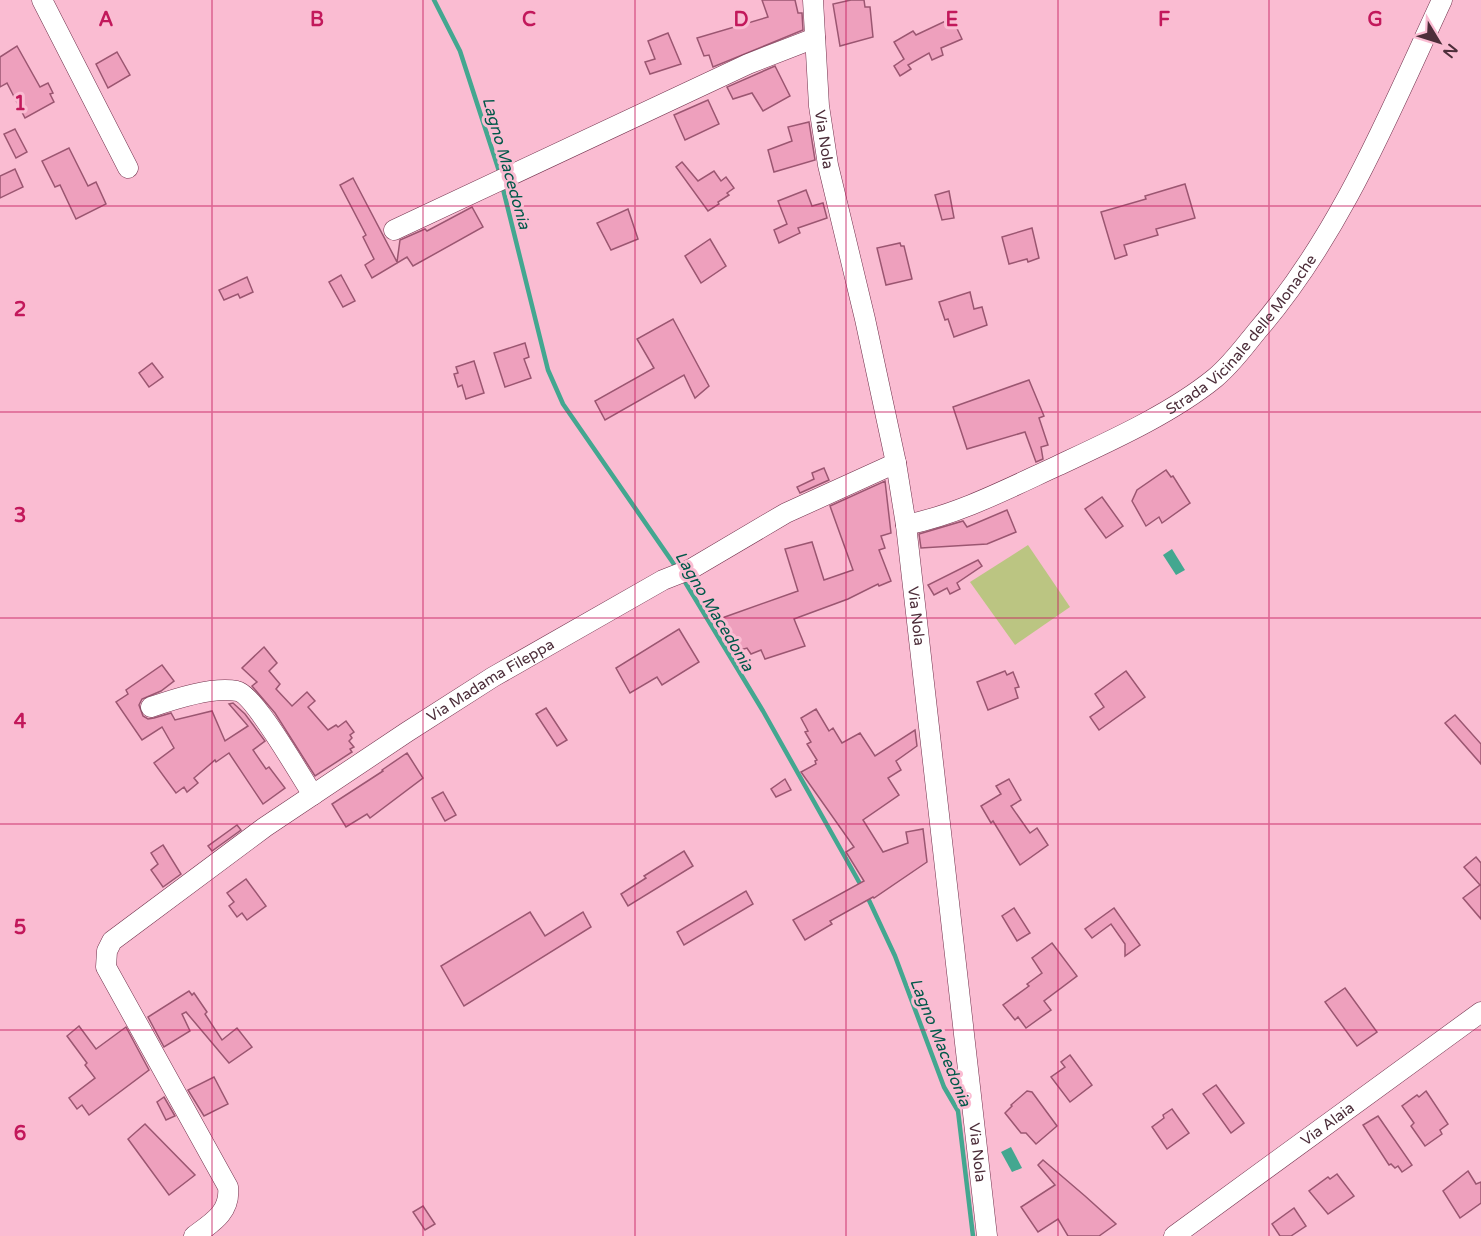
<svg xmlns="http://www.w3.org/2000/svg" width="1481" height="1236" font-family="'Varela Round',sans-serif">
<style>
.green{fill:#bbc582}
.water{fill:#43a790}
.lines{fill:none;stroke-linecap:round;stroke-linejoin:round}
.stream{stroke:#43a790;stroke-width:4.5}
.building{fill:#eea0bd;stroke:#9b5671;stroke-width:1.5}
.minor-casing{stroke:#71314c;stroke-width:21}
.minor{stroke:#fff;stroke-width:20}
.grid{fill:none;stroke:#c2185b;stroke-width:1.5;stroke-opacity:0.55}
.labels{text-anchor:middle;stroke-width:6;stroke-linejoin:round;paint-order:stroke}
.street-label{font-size:15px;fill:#4d2e3a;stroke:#fabcd2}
.water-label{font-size:16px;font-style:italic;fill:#005849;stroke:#fabcd2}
.grid-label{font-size:20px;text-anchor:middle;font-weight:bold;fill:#c2185b;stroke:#fabcd2;stroke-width:6;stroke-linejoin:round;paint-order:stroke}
</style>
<rect width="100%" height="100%" fill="#fabcd2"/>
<polygon class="green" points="1028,545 1070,607 1015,645 970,582"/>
<g class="water">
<polygon points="1172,549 1185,570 1176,575 1163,555"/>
<polygon points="1011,1147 1022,1168 1012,1172 1001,1152"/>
</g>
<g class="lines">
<g class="stream">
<polyline points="434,0 460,51 500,174"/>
<polyline points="502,185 548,370 563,404 678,570"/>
<polyline points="682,577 763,711 863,889"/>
<polyline points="867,896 895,956 944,1087 958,1111 973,1236"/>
</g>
</g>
<g class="building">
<polygon points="762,0 795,0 798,13 802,13 803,30 713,67 709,55 704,56 697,38 768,17"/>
<polygon points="851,0 864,0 865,7 870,7 873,37 840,46 833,4"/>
<polygon points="952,18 962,39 941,48 943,55 932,60 929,53 908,65 911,69 900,76 894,66 904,59 894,42 913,31 916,35"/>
<polygon points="668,33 681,64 650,74 645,62 655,59 648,41"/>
<polygon points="17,46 40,87 48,83 53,93 50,94 54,102 25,118 7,83 0,87 0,57"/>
<polygon points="117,52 130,75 108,88 96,64"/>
<polygon points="775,66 790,96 763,111 752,93 733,99 727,87"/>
<polygon points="708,100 719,124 685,140 674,115"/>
<polygon points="809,122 815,160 774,172 768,150 792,141 788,127"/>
<polygon points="15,129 27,152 16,158 4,134"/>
<polygon points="69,148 88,186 96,182 106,204 76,219 60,185 55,187 42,161"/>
<polygon points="682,162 698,181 714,171 721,181 726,177 734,188 727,193 729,195 718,202 719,204 708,211 676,167"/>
<polygon points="15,169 23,187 0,198 0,176"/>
<polygon points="353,178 397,262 400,240 425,229 427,231 472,207 483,227 413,266 407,257 372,278 365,265 374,259 363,237 366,235 340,185"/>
<polygon points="1185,184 1195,218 1156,229 1158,235 1124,245 1127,255 1115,259 1101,212 1146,199 1145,196"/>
<polygon points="806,190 812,206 823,203 827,218 798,228 800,233 779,243 774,230 787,224 778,201"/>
<polygon points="949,191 954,218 942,220 935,195"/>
<polygon points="628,209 638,239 611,250 597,223"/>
<polygon points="1032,228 1039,258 1028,262 1027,259 1009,264 1002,237"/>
<polygon points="710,239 726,266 701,283 685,256"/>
<polygon points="900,243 901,246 904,246 912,279 886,285 877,248"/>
<polygon points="341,275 355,301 343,307 329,282"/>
<polygon points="247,277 253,292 240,298 238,294 224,300 219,290"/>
<polygon points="970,292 974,309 982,307 987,325 954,337 948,319 945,320 939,302"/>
<polygon points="673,319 709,386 695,398 684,375 605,420 595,401 654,368 637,339"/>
<polygon points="525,343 529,357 524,359 531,378 505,387 494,353"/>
<polygon points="474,361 484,393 466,399 462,385 458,387 454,374 458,373 456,367"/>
<polygon points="152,363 163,377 149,387 139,373"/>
<polygon points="1029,380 1044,416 1039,418 1048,445 1041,447 1043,459 1036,462 1025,432 967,449 953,407"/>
<polygon points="824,468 829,480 800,493 797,487 814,479 812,473"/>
<polygon points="1166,470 1171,477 1173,476 1190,503 1162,523 1159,517 1146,526 1132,501 1137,490"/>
<polygon points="885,481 891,533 881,536 885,548 879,550 891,581 879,586 878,584 848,599 794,619 805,646 765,659 761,650 751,654 747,648 740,650 722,618 798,591 785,549 812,542 824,580 853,570 830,506"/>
<polygon points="1102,497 1123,526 1106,538 1085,509"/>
<polygon points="1007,510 1016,532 987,544 921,548 919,534 963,521 967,527"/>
<polygon points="978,560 982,566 957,583 960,589 950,594 947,588 934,595 928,585"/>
<polygon points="679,629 699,662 662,685 657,677 630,693 616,668"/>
<polygon points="264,647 277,663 269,671 280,684 276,689 292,706 307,692 315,701 308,707 328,730 336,725 338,727 346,721 354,732 350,735 352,738 349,741 354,747 350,749 352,752 315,776 275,713 252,686 257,682 242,668"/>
<polygon points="162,665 174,681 161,691 142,699 139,705 143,716 148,719 154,718 171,713 175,720 212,711 225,741 248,726 229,704 233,703 245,714 265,741 253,750 266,769 269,767 285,788 263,804 229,753 216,762 215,760 194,778 198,783 187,792 184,787 176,793 154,763 174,748 162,727 142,740 116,702 128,694 126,690"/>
<polygon points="1005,671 1007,675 1013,672 1019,687 1015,688 1018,698 988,710 977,682"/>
<polygon points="1126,671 1145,697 1099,730 1090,717 1104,707 1095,694"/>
<polygon points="546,708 567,740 557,746 536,714"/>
<polygon points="816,709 829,731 833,728 842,743 860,733 875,756 915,730 917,746 896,761 901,770 888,778 899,795 863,820 883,852 908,843 906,832 923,829 927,862 874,898 873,897 830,921 832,924 805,940 793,920 864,881 846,852 854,847 801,772 816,764 815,761 817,760 807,744 811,742 805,732 808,731 801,718"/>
<polygon points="1455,715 1481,744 1481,764 1445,723"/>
<polygon points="407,753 423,778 370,818 367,814 346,827 332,804 383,771 382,770"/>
<polygon points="785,779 791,790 776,797 771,789"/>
<polygon points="1009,779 1021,800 1011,806 1030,833 1037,828 1048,845 1020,865 993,821 991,823 981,806 1001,794 996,786"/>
<polygon points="443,792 456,815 445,821 432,798"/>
<polygon points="237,825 241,830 212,851 208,846"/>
<polygon points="163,845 181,874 163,887 151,870 158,864 151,853"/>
<polygon points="684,851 693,866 628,906 621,894 646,878 644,876"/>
<polygon points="1476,857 1481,863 1481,919 1463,898 1480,885 1464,867"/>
<polygon points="246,879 266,906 247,920 242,913 237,917 229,906 234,902 227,893"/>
<polygon points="746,891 753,904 684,945 677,932"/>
<polygon points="1014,908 1030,933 1017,941 1002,916"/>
<polygon points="1114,908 1140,945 1125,956 1125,944 1111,924 1092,938 1085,929"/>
<polygon points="530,912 545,936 583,912 591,927 464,1006 441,966"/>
<polygon points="1052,943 1077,976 1044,1001 1051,1010 1026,1028 1018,1017 1015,1020 1003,1005 1029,986 1027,984 1042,973 1032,958"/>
<polygon points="1345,988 1377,1032 1357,1046 1325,1002"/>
<polygon points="189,991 192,995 194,993 207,1012 205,1014 222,1040 237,1028 252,1047 229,1063 186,1012 182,1014 190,1031 164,1047 148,1017"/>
<polygon points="79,1026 96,1049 126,1027 149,1070 89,1115 82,1105 77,1109 69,1098 95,1078 85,1065 87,1063 67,1036"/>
<polygon points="1070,1055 1092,1085 1070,1102 1051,1077 1065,1067 1061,1062"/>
<polygon points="214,1077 228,1104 204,1116 188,1090"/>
<polygon points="1216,1085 1244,1123 1231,1133 1203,1094"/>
<polygon points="1027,1091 1032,1092 1057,1126 1036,1144 1026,1133 1021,1133 1005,1113 1012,1106 1011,1105"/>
<polygon points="1426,1091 1448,1124 1440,1130 1442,1134 1425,1146 1411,1126 1414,1123 1402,1106 1417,1095 1419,1097"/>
<polygon points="164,1097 175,1116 166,1120 157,1102"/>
<polygon points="1172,1109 1189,1133 1167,1149 1152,1127 1164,1118 1163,1115"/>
<polygon points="1378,1116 1412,1165 1402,1172 1398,1166 1395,1168 1391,1164 1389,1165 1363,1125"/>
<polygon points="145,1124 195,1175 169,1195 128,1139"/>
<polygon points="1043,1160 1085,1196 1116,1224 1099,1236 1068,1236 1058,1219 1038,1232 1021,1207 1055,1185 1038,1165"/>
<polygon points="1468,1171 1476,1184 1481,1182 1481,1203 1460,1218 1443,1191"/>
<polygon points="1337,1174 1354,1196 1328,1214 1309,1191 1328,1177 1330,1179"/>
<polygon points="423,1206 435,1224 425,1230 413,1212"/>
<polygon points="1294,1208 1306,1226 1291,1236 1280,1236 1272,1224"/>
</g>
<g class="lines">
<g class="minor-casing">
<g id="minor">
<polyline points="42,0 128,168"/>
<path id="s1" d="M813 0 819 106 828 165 865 319 896 463 906 525 987 1236"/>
<polyline points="394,230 748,64 815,38"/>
<path id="s2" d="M906 525C959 514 1007 489 1057 466 1108 442 1171 414 1215 378 1231 365 1244 347 1257 331 1340 235 1389 114 1442 0"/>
<path d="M151 707C174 699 213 686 237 691 254 694 301 777 313 795"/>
<path id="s3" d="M194 1236C212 1223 231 1212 228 1187L106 967 107 951 112 941 265 827 407 732 493 677 663 580 691 569 786 513 896 463"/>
<path id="s4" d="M1174 1236 1481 1012"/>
</g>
</g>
<use href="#minor" class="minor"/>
</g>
<path class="grid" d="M212 0V1236M423 0V1236M635 0V1236M846 0V1236M1058 0V1236M1269 0V1236M0 206H1481M0 412H1481M0 618H1481M0 824H1481M0 1030H1481"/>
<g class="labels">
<g class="street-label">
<text dy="5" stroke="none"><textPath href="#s1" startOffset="140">Via Nola</textPath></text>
<text dy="5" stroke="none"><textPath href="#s2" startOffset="393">Strada Vicinale delle Monache</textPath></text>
<text dy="5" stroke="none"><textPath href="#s1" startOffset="626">Via Nola</textPath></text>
<text dy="5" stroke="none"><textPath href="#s3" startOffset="802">Via Madama Fileppa</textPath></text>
<text dy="5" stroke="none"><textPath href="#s4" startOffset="190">Via Alaia</textPath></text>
<text dy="5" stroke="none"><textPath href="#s1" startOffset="1166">Via Nola</textPath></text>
</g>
<g class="water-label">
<text transform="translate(507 163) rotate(74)" y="6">Lagno Macedonia</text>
<text transform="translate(715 611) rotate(59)" y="6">Lagno Macedonia</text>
<text transform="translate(941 1042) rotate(68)" y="6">Lagno Macedonia</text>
</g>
</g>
<g class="grid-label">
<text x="106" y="26">A</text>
<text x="317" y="26">B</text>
<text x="529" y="26">C</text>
<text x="741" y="26">D</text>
<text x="952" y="26">E</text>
<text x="1164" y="26">F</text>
<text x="1375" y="26">G</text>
<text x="20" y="110">1</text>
<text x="20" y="316">2</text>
<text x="20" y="522">3</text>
<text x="20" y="728">4</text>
<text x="20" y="934">5</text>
<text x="20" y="1140">6</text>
</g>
<g transform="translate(1439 42) rotate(128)" stroke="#fabcd2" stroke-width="4.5" paint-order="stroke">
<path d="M0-4.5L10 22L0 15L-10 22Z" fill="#4d2e3a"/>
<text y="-9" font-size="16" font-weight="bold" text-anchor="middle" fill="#4d2e3a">N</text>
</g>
</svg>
